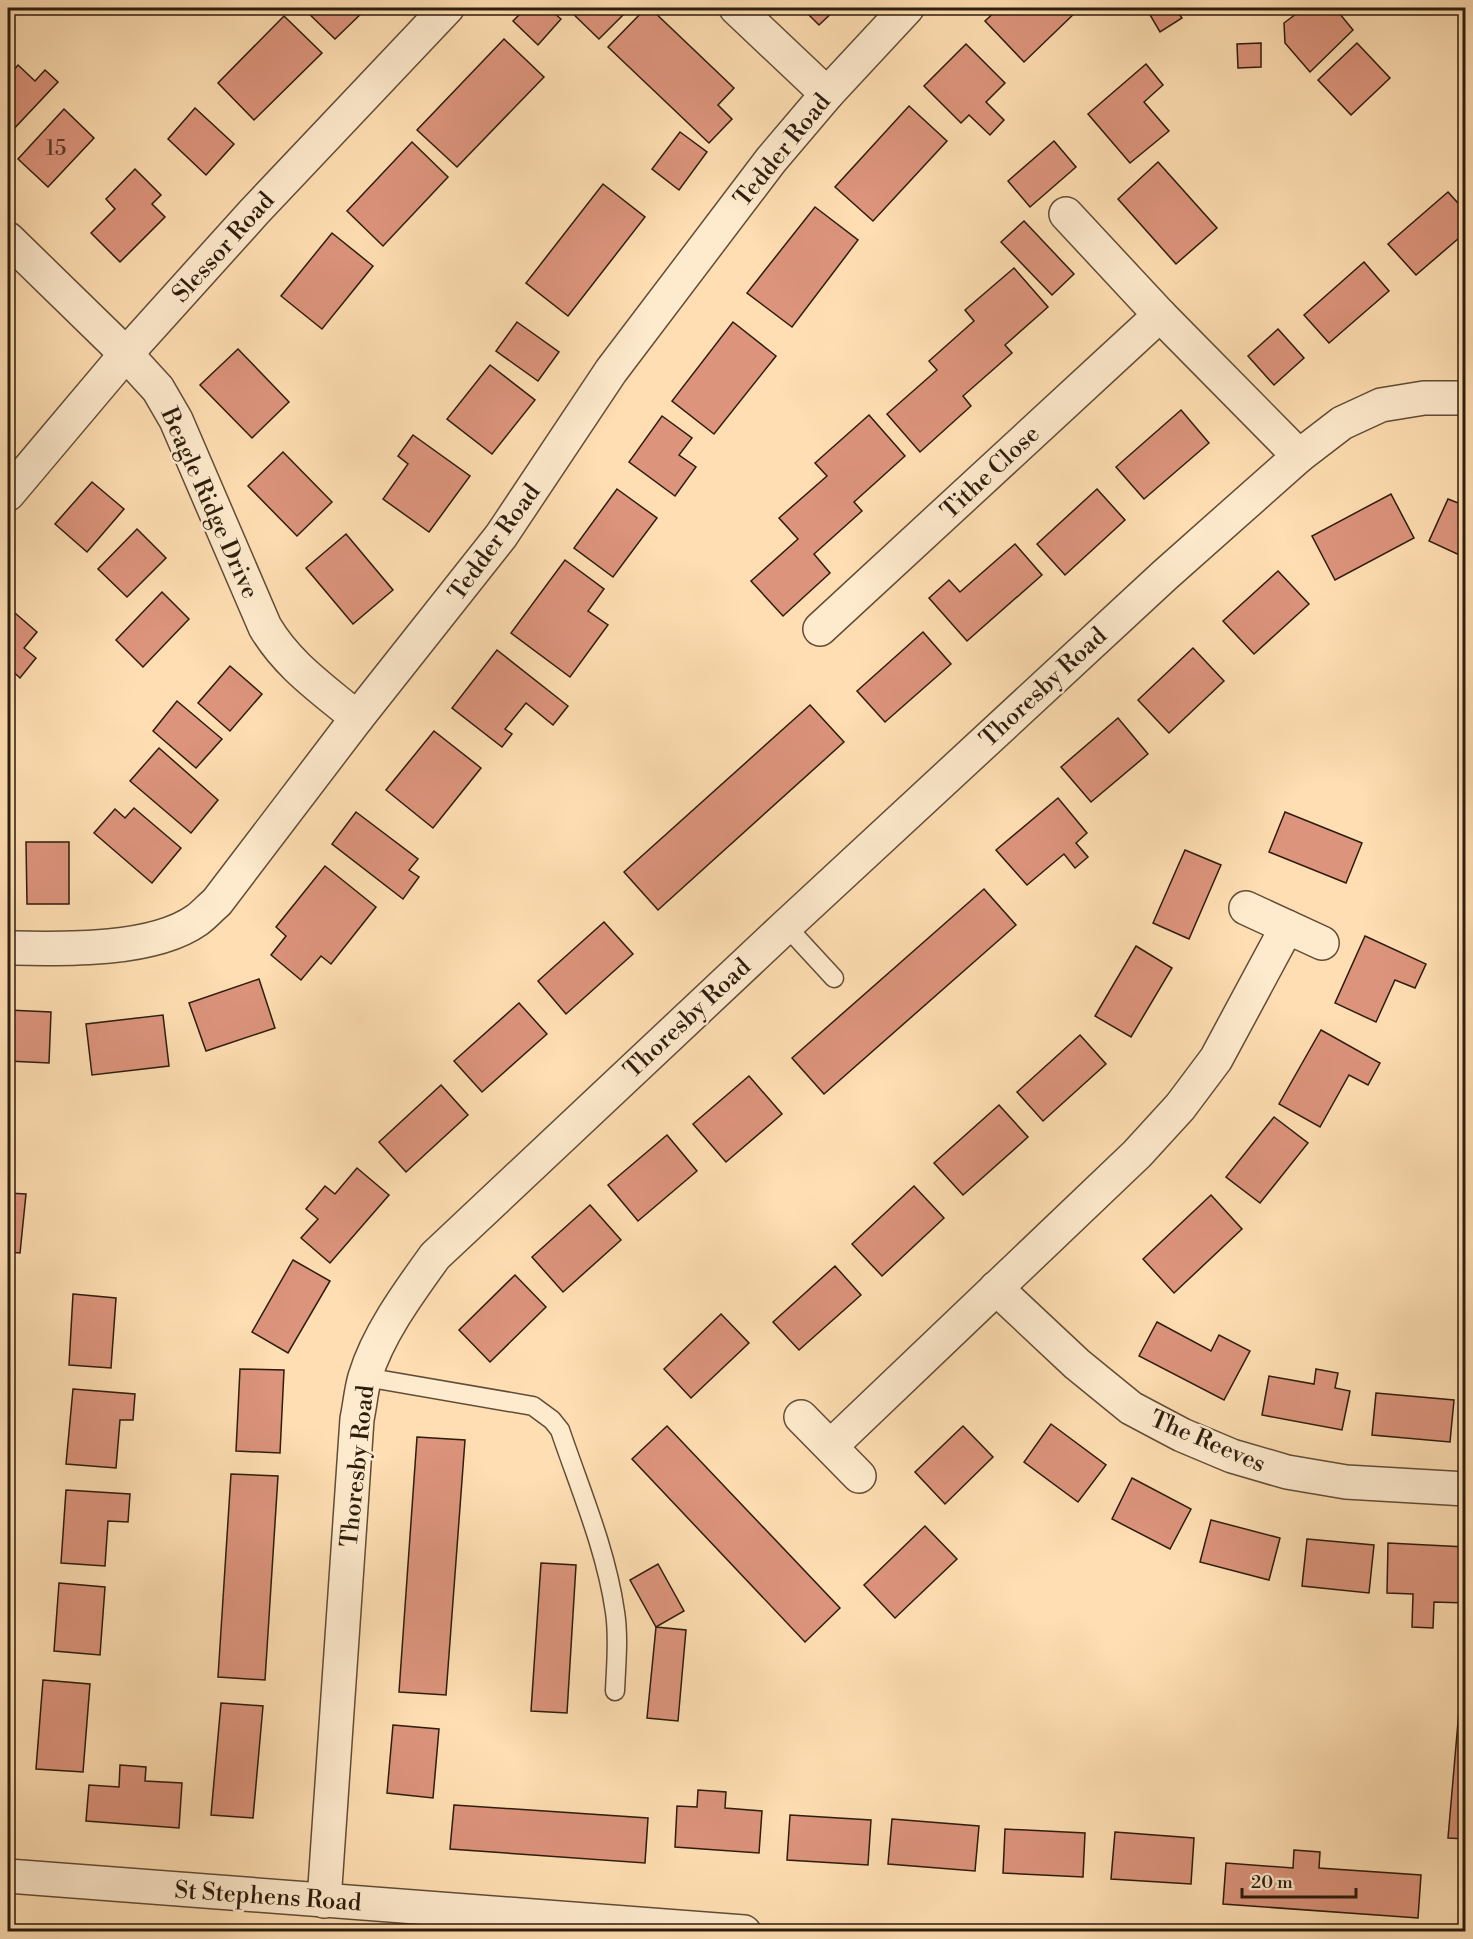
<svg xmlns="http://www.w3.org/2000/svg" width="1473" height="1939" font-family="'Libre Bodoni',serif">
<style>
.building{fill:#dc947c;stroke:#2d1d0d;stroke-width:1.5}
.lines{fill:none;stroke-linecap:round;stroke-linejoin:round}
.lane-casing{stroke:#614d36;stroke-width:21}
.street-casing{stroke:#614d36;stroke-width:36}
.lane{stroke:#feeacd;stroke-width:18}
.street{stroke:#feeacd;stroke-width:33}
.labels{text-anchor:middle;stroke-width:5;stroke-linejoin:round;paint-order:stroke}
.number-label{font-size:21px;fill:#593b29}
.street-label{font-size:24px;fill:#2d1d0d;stroke:#feeacd}
</style>
<rect width="100%" height="100%" fill="#fedeb2"/>
<filter id="stains"><feTurbulence type="fractalNoise" baseFrequency=".00333" numOctaves="4"/><feColorMatrix values="0 0 0 0 .2 0 0 0 0 .09 0 0 0 0 .02 0 0 0 .5 -.17"/></filter>
<radialGradient id="worn" r=".72"><stop offset=".6" stop-color="#630" stop-opacity="0"/><stop offset="1" stop-color="#630" stop-opacity=".3"/></radialGradient>
<g class="building">
<polygon points="303,8 367,8 335,39"/>
<polygon points="526,8 548,8 561,19 538,45 513,21"/>
<polygon points="567,8 630,8 599,39"/>
<polygon points="646,8 650,8 734,88 718,105 732,119 709,143 608,47"/>
<polygon points="802,8 837,8 819,25"/>
<polygon points="999,8 1080,8 1024,62 985,21"/>
<polygon points="1146,8 1175,8 1182,18 1160,32"/>
<polygon points="1304,8 1335,8 1353,30 1310,72 1285,43 1284,23"/>
<polygon points="284,16 322,53 254,120 218,83"/>
<polygon points="504,39 544,77 457,167 417,130"/>
<polygon points="1261,43 1261,67 1238,68 1237,44"/>
<polygon points="1357,43 1390,78 1351,115 1318,80"/>
<polygon points="966,44 1005,83 986,102 1004,120 990,135 969,115 961,123 924,86"/>
<polygon points="1146,64 1163,85 1144,102 1169,131 1130,163 1088,114"/>
<polygon points="18,65 35,81 45,70 58,82 8,135 8,77"/>
<polygon points="909,106 947,141 873,221 835,187"/>
<polygon points="195,108 234,144 206,175 168,139"/>
<polygon points="64,109 94,138 48,187 18,159"/>
<polygon points="680,132 707,152 679,190 652,169"/>
<polygon points="1054,141 1076,167 1030,207 1008,181"/>
<polygon points="412,142 448,177 383,246 347,211"/>
<polygon points="1158,162 1217,228 1176,264 1118,199"/>
<polygon points="135,169 161,195 152,204 165,217 120,262 91,233 115,209 106,199"/>
<polygon points="603,184 645,217 568,316 526,283"/>
<polygon points="1448,192 1466,212 1466,232 1416,275 1388,244"/>
<polygon points="815,207 858,240 792,327 747,293"/>
<polygon points="1024,221 1074,274 1052,295 1001,242"/>
<polygon points="332,233 373,266 322,329 281,296"/>
<polygon points="1364,262 1389,291 1329,343 1304,315"/>
<polygon points="1014,268 1048,307 1005,345 1012,353 963,396 971,406 920,452 887,414 937,370 929,361 974,321 965,310"/>
<polygon points="517,322 559,352 538,381 496,351"/>
<polygon points="733,322 776,356 714,434 672,401"/>
<polygon points="1278,329 1304,358 1274,385 1248,356"/>
<polygon points="238,349 289,402 252,438 200,385"/>
<polygon points="490,365 535,400 492,454 447,419"/>
<polygon points="1181,410 1209,443 1144,499 1116,467"/>
<polygon points="869,415 905,456 854,502 862,511 814,554 830,573 783,616 751,581 798,539 779,518 827,476 815,463"/>
<polygon points="662,416 692,438 679,455 696,467 675,496 629,462"/>
<polygon points="413,435 470,476 429,532 383,499 408,464 398,456"/>
<polygon points="283,452 332,502 297,536 248,486"/>
<polygon points="92,482 124,509 87,552 55,524"/>
<polygon points="617,489 657,518 613,577 574,548"/>
<polygon points="1097,489 1125,520 1065,575 1037,544"/>
<polygon points="1391,494 1414,538 1335,580 1312,536"/>
<polygon points="1448,499 1466,506 1466,558 1429,541"/>
<polygon points="137,529 166,558 127,597 98,569"/>
<polygon points="346,534 393,590 353,624 306,568"/>
<polygon points="1015,544 1042,575 967,641 929,598 949,580 960,592"/>
<polygon points="565,560 604,589 588,611 608,625 570,677 511,633"/>
<polygon points="1278,571 1309,604 1254,654 1223,621"/>
<polygon points="162,592 189,619 143,667 116,640"/>
<polygon points="8,607 37,632 24,648 36,658 20,678 8,667"/>
<polygon points="923,632 951,664 885,722 857,691"/>
<polygon points="1193,648 1224,681 1169,733 1138,700"/>
<polygon points="497,650 568,706 553,725 526,703 505,729 512,734 502,747 452,708"/>
<polygon points="230,666 262,694 230,731 198,703"/>
<polygon points="177,701 222,739 196,768 153,731"/>
<polygon points="810,705 844,742 658,910 624,872"/>
<polygon points="1118,718 1148,754 1091,802 1061,767"/>
<polygon points="434,731 481,768 433,828 386,790"/>
<polygon points="159,748 218,800 191,833 130,781"/>
<polygon points="1058,798 1087,833 1076,843 1088,857 1075,868 1064,854 1027,885 996,850"/>
<polygon points="134,808 181,848 152,883 94,833 115,809 125,818"/>
<polygon points="356,812 418,859 409,870 419,877 403,899 332,844"/>
<polygon points="1285,812 1362,843 1346,883 1269,852"/>
<polygon points="8,824 12,824 9,905 8,905"/>
<polygon points="26,842 69,842 69,904 27,904"/>
<polygon points="1185,850 1221,865 1189,939 1153,923"/>
<polygon points="325,866 376,907 331,964 321,956 301,980 271,955 286,936 276,927"/>
<polygon points="984,889 1016,925 824,1094 792,1058"/>
<polygon points="604,922 633,954 566,1014 538,981"/>
<polygon points="1365,936 1426,964 1415,988 1395,980 1376,1022 1335,1003"/>
<polygon points="1136,946 1172,968 1131,1037 1095,1016"/>
<polygon points="259,979 275,1028 206,1051 189,1003"/>
<polygon points="519,1003 547,1034 482,1092 454,1061"/>
<polygon points="8,1010 51,1012 49,1063 8,1061"/>
<polygon points="163,1015 169,1066 92,1075 86,1024"/>
<polygon points="1321,1030 1380,1063 1368,1085 1349,1075 1320,1127 1279,1104"/>
<polygon points="1080,1035 1106,1064 1043,1121 1017,1092"/>
<polygon points="749,1076 782,1114 726,1162 693,1124"/>
<polygon points="441,1085 468,1115 406,1172 379,1142"/>
<polygon points="999,1105 1028,1137 963,1195 934,1163"/>
<polygon points="1274,1117 1308,1143 1260,1203 1226,1177"/>
<polygon points="667,1135 697,1171 638,1221 608,1185"/>
<polygon points="357,1168 389,1195 330,1263 301,1238 318,1219 306,1209 325,1186 335,1194"/>
<polygon points="914,1186 944,1218 882,1276 852,1244"/>
<polygon points="8,1193 26,1194 20,1253 8,1252"/>
<polygon points="1211,1195 1242,1229 1174,1293 1143,1259"/>
<polygon points="590,1205 621,1240 563,1292 532,1257"/>
<polygon points="293,1260 330,1281 288,1353 252,1332"/>
<polygon points="835,1266 861,1295 799,1350 773,1322"/>
<polygon points="515,1275 546,1307 490,1362 459,1330"/>
<polygon points="73,1294 116,1298 111,1368 69,1365"/>
<polygon points="721,1314 749,1343 691,1398 664,1369"/>
<polygon points="1157,1322 1211,1351 1219,1335 1250,1351 1224,1400 1139,1356"/>
<polygon points="240,1369 284,1370 280,1453 236,1451"/>
<polygon points="1316,1369 1338,1373 1335,1388 1350,1391 1342,1430 1262,1415 1269,1376 1314,1384"/>
<polygon points="73,1389 135,1394 133,1420 120,1420 116,1468 66,1464"/>
<polygon points="1376,1393 1454,1400 1450,1442 1372,1435"/>
<polygon points="1051,1424 1106,1465 1078,1502 1024,1462"/>
<polygon points="667,1426 840,1608 805,1642 632,1459"/>
<polygon points="963,1426 993,1457 945,1504 915,1472"/>
<polygon points="417,1437 465,1440 446,1695 399,1692"/>
<polygon points="231,1474 278,1476 265,1680 218,1677"/>
<polygon points="1132,1478 1191,1509 1170,1549 1112,1519"/>
<polygon points="66,1490 130,1494 128,1522 108,1521 105,1566 61,1563"/>
<polygon points="1211,1520 1280,1538 1269,1580 1200,1562"/>
<polygon points="925,1526 957,1559 895,1618 864,1585"/>
<polygon points="1307,1539 1374,1545 1369,1593 1302,1586"/>
<polygon points="1388,1543 1466,1547 1466,1603 1434,1602 1433,1628 1412,1627 1413,1594 1387,1593"/>
<polygon points="541,1563 576,1565 567,1713 531,1711"/>
<polygon points="658,1564 684,1611 656,1627 630,1580"/>
<polygon points="59,1583 105,1587 100,1655 54,1651"/>
<polygon points="656,1627 686,1630 678,1721 647,1718"/>
<polygon points="1465,1641 1466,1641 1466,1839 1448,1838"/>
<polygon points="43,1680 90,1684 83,1772 36,1769"/>
<polygon points="221,1703 263,1706 253,1818 211,1815"/>
<polygon points="393,1725 439,1729 433,1798 387,1793"/>
<polygon points="120,1765 146,1767 145,1781 182,1783 179,1828 86,1821 89,1785 119,1787"/>
<polygon points="698,1790 726,1792 725,1808 762,1811 759,1853 675,1847 677,1806 697,1807"/>
<polygon points="454,1805 648,1818 645,1863 450,1849"/>
<polygon points="790,1815 871,1820 868,1865 787,1860"/>
<polygon points="892,1819 979,1826 975,1871 888,1864"/>
<polygon points="1005,1829 1085,1833 1083,1877 1003,1873"/>
<polygon points="1115,1832 1194,1838 1191,1884 1111,1879"/>
<polygon points="1294,1850 1320,1852 1319,1868 1421,1875 1418,1918 1223,1904 1226,1863 1293,1868"/>
</g>
<g class="lines">
<g class="lane-casing">
<g id="lane">
<polyline points="786,926 834,978"/>
<path d="M365 1377 533 1406 552 1420 560 1430C580 1489 606 1549 615 1612 619 1638 616 1665 615 1691"/>
</g>
</g>
<g class="street-casing">
<g id="street">
<polyline points="736,8 827,94"/>
<polyline points="1066,214 1160,315 1299,456"/>
<path d="M8 239 126 354 158 389 176 420 265 627C288 666 323 689 357 718"/>
<polyline points="8,494 126,354 254,212 447,8"/>
<polyline points="820,629 1160,315"/>
<polyline points="1246,908 1322,943"/>
<path d="M8 948C61 949 152 952 197 920 204 915 210 908 217 902L357 718 501 536 611 371 771 160 827 94 907 8"/>
<polyline points="996,1288 1077,1364 1131,1408 1182,1435 1232,1456 1287,1472 1346,1482 1466,1489"/>
<polyline points="801,1417 859,1476"/>
<polyline points="831,1446 1137,1154 1180,1107 1216,1059 1287,927"/>
<polyline points="8,1876 744,1932"/>
<path d="M324 1901 357 1419C360 1405 361 1390 365 1377 378 1334 409 1292 435 1256L786 926 1165 575 1299 456 1342 423 1381 405 1424 398H1466"/>
</g>
</g>
<use href="#lane" class="lane"/>
<use href="#street" class="street"/>
</g>
<g class="labels">
<g class="number-label">
<text x="56" y="155">15</text>
</g>
<g class="street-label">
<text transform="translate(782 150) rotate(-51)" y="8">Tedder Road</text>
<text transform="translate(223 247) rotate(-48)" y="8">Slessor Road</text>
<text transform="translate(990 472) rotate(-43)" y="8">Tithe Close</text>
<text transform="translate(210 503) rotate(66)" y="8">Beagle Ridge Drive</text>
<text transform="translate(494 542) rotate(-54)" y="8">Tedder Road</text>
<text transform="translate(1043 687) rotate(-43)" y="8">Thoresby Road</text>
<text transform="translate(687 1018) rotate(-43)" y="8">Thoresby Road</text>
<text transform="translate(1208 1441) rotate(23)" y="8">The Reeves</text>
<text transform="translate(357 1466) rotate(-84)" y="8">Thoresby Road</text>
<text transform="translate(268 1896) rotate(4)" y="8">St Stephens Road</text>
</g>
</g>
<rect width="1473" height="1939" fill="none" stroke="#fedeb2" stroke-width="30"/>
<rect x="9" y="9" width="1455" height="1921" fill="none" stroke="#2d1d0d" stroke-width="3"/>
<rect x="15" y="15" width="1443" height="1909" fill="none" stroke="#2d1d0d" stroke-width="1.5"/>
<path d="M1242 1888v9h114v-9" fill="none" stroke="#2d1d0d" stroke-width="3"/>
<text x="1251" y="1888" font-size="18" fill="#2d1d0d" stroke="#feeacd" stroke-width="4.5" paint-order="stroke">20 m</text>
<rect width="100%" height="100%" filter="url(#stains)"/>
<rect width="100%" height="100%" fill="url(#worn)"/>
</svg>
